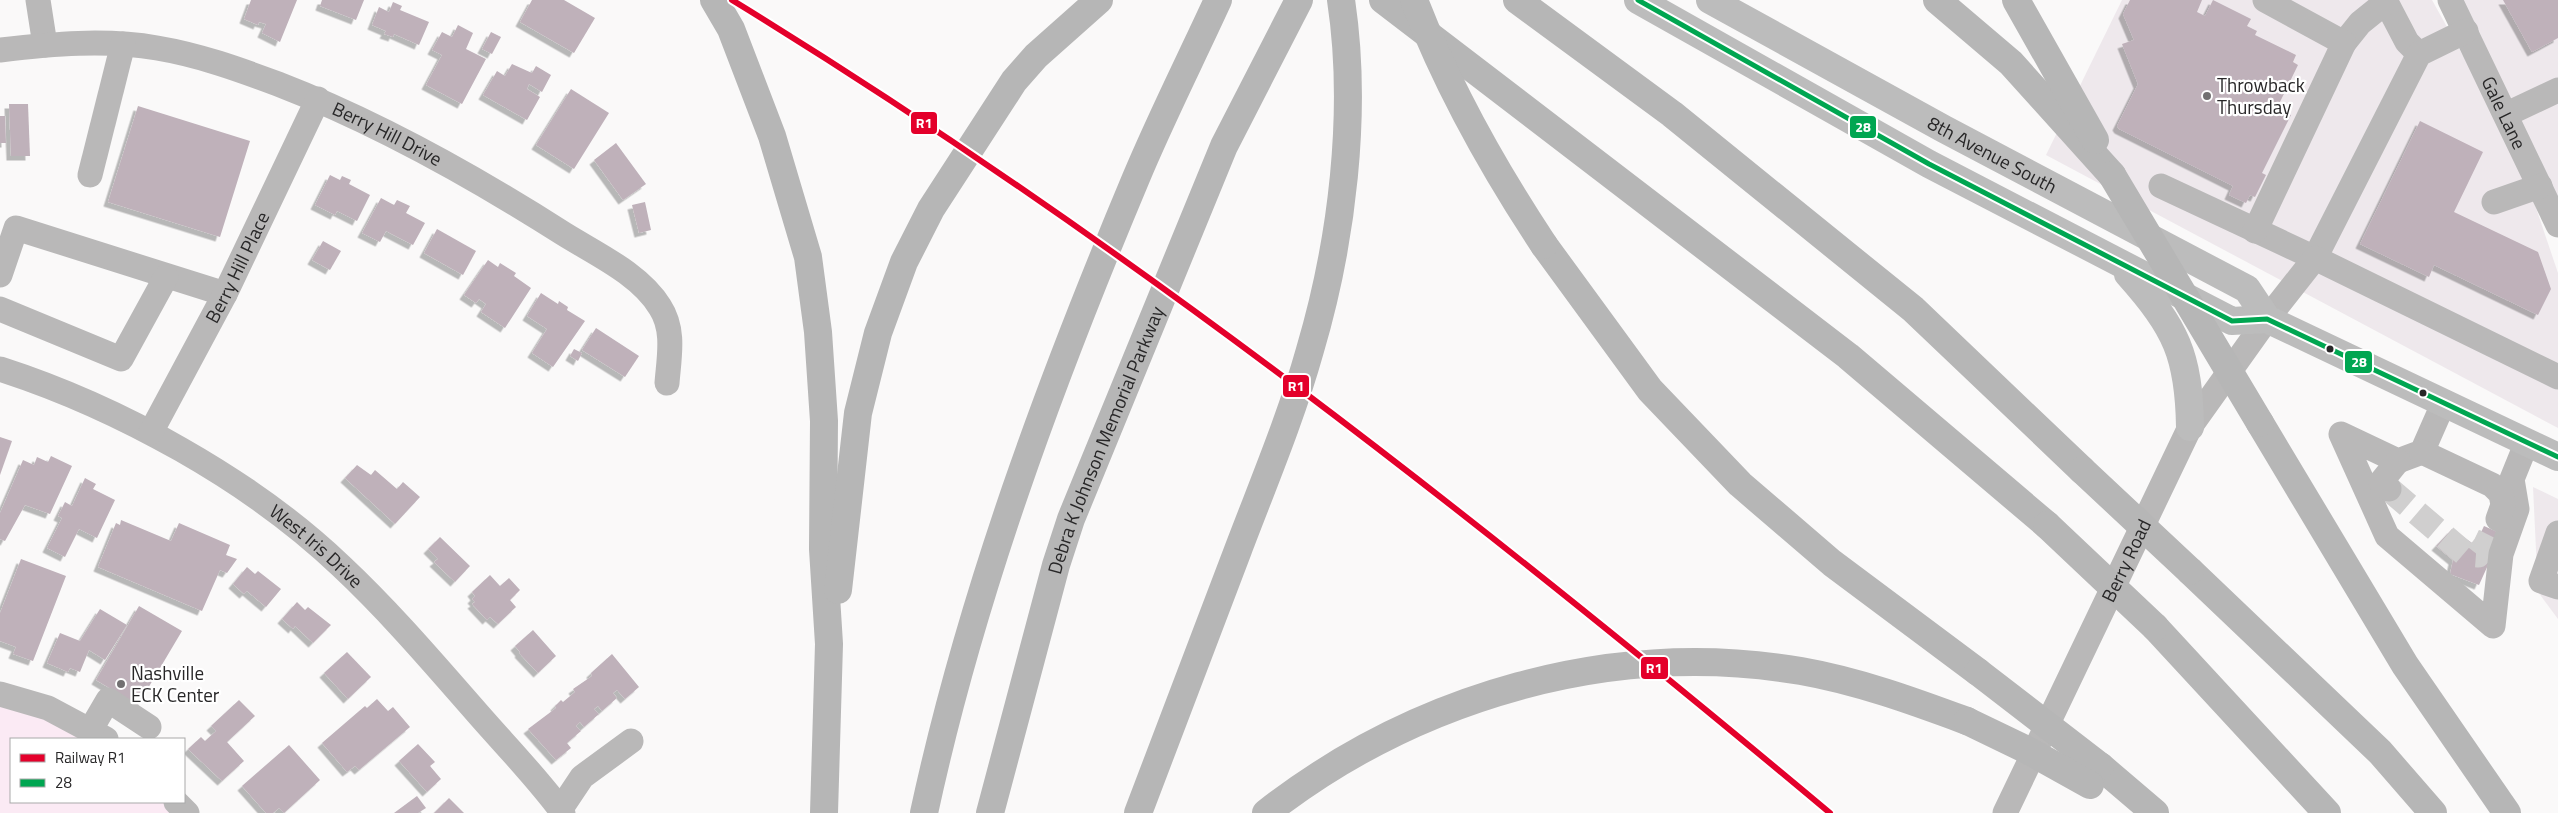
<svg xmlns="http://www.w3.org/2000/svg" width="2558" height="813" font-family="'Titillium Web',sans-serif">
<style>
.built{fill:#eee8ec}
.green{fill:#fbeaf4}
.building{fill:#bfb1ba;filter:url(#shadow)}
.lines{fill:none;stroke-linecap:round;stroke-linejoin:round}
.minor-tunnel{stroke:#d0cfcf;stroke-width:25;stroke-dasharray:25 12;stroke-linecap:butt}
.minor{stroke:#b9b8b8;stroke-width:25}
.major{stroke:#bcbcbc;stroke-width:28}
.highway{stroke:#b6b6b6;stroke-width:28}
.highway-bridge{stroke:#b6b6b6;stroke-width:28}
.bus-1-casing{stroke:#fff;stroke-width:9}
.bus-1{stroke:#00a651;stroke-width:5}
.rail-1-casing{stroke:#fff;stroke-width:10}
.rail-1{stroke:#e4002b;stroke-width:6}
.poi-dot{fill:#727071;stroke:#fff;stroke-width:2}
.bus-dot{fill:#282728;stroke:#fff;stroke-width:2}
.labels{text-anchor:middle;stroke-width:4.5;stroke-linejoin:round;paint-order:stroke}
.poi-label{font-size:19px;fill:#282728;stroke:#fff;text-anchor:start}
.street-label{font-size:19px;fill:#282728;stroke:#fff}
.line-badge{stroke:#fff;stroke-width:2}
.badge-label{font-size:14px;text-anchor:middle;font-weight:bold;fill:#fff}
</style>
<defs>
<filter id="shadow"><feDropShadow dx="-4.5" dy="4.5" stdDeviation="0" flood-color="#0004"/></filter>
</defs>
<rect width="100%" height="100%" fill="#faf9f9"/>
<g class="built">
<polygon points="2122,0 2432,0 2487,99 2532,196 2558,273 2558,428 2046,155"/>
<polygon points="2449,0 2558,0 2558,225"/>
<polygon points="2533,487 2558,499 2558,619 2538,592"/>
</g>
<polygon class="green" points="0,694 106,739 11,739 11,802 176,802 187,813 0,813"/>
<g class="building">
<polygon points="251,0 297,0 280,42 262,33 266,24 259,22 258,25 244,19"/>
<polygon points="322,0 364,0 356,20 320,6"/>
<polygon points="532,0 564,0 595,18 574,53 520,22"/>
<polygon points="2130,0 2202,0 2197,12 2205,16 2213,0 2251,19 2247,26 2257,31 2255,35 2296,55 2293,62 2298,65 2277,108 2291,115 2262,173 2266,175 2255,197 2250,195 2246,203 2229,195 2233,186 2119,129 2117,126 2138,84 2122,44 2134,40 2123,14"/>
<polygon points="2503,0 2558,0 2558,38 2532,52"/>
<polygon points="393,2 402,6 400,10 429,22 419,45 394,34 393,37 384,34 386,31 372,25 379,7 389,12"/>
<polygon points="458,25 473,33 466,49 486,59 462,104 426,85 442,55 432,50 442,32 452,37"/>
<polygon points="491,32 501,37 492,54 482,49"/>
<polygon points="512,64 532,73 536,66 551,75 542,92 529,84 527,89 540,97 527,120 483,95 497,71 505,76"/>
<polygon points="571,89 609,113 574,169 536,145"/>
<polygon points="9,104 28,104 30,156 11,156"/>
<polygon points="138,106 250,141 220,237 108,202"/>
<polygon points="0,116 5,116 6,143 0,143"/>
<polygon points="2420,121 2483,152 2454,212 2538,252 2551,289 2538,315 2434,265 2429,277 2360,244"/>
<polygon points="616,143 646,184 623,200 594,160"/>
<polygon points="330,175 340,180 342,176 351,180 349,184 370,195 357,221 337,211 335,215 315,205"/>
<polygon points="381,198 394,205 397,200 410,206 406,213 425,223 413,245 386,231 380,242 362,233"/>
<polygon points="645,202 651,230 639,233 632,205"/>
<polygon points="437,229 476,251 463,275 424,253"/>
<polygon points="323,241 341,251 330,270 312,260"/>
<polygon points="488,260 498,267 500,263 516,273 514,276 531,288 505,328 481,312 486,304 479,299 476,303 464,295"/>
<polygon points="541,293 558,304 559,301 568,307 567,310 585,321 553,367 532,353 547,329 527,316"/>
<polygon points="596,328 639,356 625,377 582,350"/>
<polygon points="574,349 582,353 578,361 570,356"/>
<polygon points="0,437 12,441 0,475"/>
<polygon points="51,456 72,466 50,514 25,505 5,541 0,539 0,513 23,460 34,465 37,457 48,462"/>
<polygon points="357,465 371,475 375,470 397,489 403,482 420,497 395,524 345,478"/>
<polygon points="85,478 96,484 93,489 115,500 97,538 79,529 65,557 47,548 62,518 58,516 65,502 72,506"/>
<polygon points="121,520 171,541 179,523 230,545 226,555 237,559 227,573 220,570 202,611 98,567 116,523 120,525"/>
<polygon points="2484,526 2502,534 2479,585 2450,574 2453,560 2436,546 2452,529 2475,545"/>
<polygon points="440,537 470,566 455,582 434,562 438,559 428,549"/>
<polygon points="21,559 66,576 33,661 13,654 16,647 0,641 0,613"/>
<polygon points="247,567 255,574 258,571 281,589 266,607 247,591 244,594 233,584"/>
<polygon points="490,575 500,586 509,578 520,590 510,600 516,607 498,624 490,617 487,620 472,604 475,602 472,599 475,596 472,592"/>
<polygon points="297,602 305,610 308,607 331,625 313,643 295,626 293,629 282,619"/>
<polygon points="139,606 182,631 138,705 96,680"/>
<polygon points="100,609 127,625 105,660 89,650 80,672 70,668 68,672 47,663 60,633 80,641"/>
<polygon points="533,630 556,656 538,673 519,653 520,652 515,646"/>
<polygon points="347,652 371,677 348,699 324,673"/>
<polygon points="612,654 639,687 625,699 617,690 613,693 617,698 602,711 598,706 594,709 599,714 584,727 580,722 576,726 581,731 567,743 571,748 556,760 528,729 556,708 555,706 561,700 563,702 575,692 573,689 592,676 591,673"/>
<polygon points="377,699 388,711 393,707 410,727 359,770 355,766 347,772 322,743 365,706 367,708"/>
<polygon points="239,700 255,716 227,742 244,761 222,781 188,749 201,737 205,741 216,731 211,726"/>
<polygon points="418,744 435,762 430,766 441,779 427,792 399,761"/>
<polygon points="289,745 320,780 284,813 279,808 273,813 266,813 242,786"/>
<polygon points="417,796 426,808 418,813 394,813"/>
<polygon points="449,798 464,813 434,813"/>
</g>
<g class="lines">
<polyline class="minor-tunnel" points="2389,489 2465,554 2478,555 2485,546 2495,526"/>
<g class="minor">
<polyline points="38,0 45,45"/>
<polyline points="2385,0 2407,42 2419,54"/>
<path id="s1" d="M2450 0 2558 225"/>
<polyline points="2344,43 2360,23 2386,2"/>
<path id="s2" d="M0 50C52 44 105 39 157 48 199 55 238 69 278 84 379 123 473 176 564 234 596 254 640 274 660 307 675 330 669 357 667 383"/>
<polyline points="2507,114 2558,90"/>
<polyline points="90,175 123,44"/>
<polyline points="2161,186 2315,258 2419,54 2466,31"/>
<polyline points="2494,202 2540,186"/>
<polyline points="2255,231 2344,43 2265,0"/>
<polyline points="0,275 16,228 225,294"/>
<polyline points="0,309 121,359 166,277"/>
<path id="s3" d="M0 369C118 407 251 480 341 566 388 610 430 659 472 707 502 742 536 776 563 813"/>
<polyline points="2444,402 2422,452 2398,461 2341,434 2387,536 2493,626 2501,554 2517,509 2512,479 2527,442"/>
<path id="s4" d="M151 432 225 294 318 99"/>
<polyline points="2422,452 2492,485 2501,494 2503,505 2498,519"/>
<polyline points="2389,489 2381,482 2398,461"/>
<polyline points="2558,533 2541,581 2558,587"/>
<polyline points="0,694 48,708 106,739"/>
<polyline points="91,729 108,700 149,727"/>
<polyline points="176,802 187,813"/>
<polyline points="560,810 582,777 631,741"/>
<path id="s5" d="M2005 813 2190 427 2267 319 2315 258 2558 377"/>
</g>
<g class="major">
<polyline points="1638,0 1929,164 2232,321 2267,319 2558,457"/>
<path id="s6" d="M1710 0 1944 129 2247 289 2267 319"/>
<path d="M2128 274C2176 328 2189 355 2190 427"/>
</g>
<g class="highway">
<polyline points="714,0 731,29 772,136 808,257 818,332 824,421 823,549 829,644 824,813"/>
<polyline points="1383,0 1848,356 2047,525"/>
<polyline points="1517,0 1672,114 1913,309 2082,470"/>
<polyline points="1937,0 2011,63 2112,175"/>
<polyline points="2016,0 2095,140"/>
<polyline points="1544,245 1650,390 1740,484 1832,563 1978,672"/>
<polyline points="2260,423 2405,665 2507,813"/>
<polyline points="2190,571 2380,752 2433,813"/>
<polyline points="838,590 858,413 878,333 904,262 931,209 1014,81 1036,56 1099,0"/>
<polyline points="2155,627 2327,813"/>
<polyline points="2100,766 2155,813"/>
<path d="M924 813C971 595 1050 383 1136 178 1161 118 1191 59 1218 0"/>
<path id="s7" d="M990 813 1056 565 1071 519 1224 146 1299 0"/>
<path d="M1138 813C1171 725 1205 638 1238 550 1263 484 1291 418 1310 350 1342 242 1358 112 1341 0"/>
<path d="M1266 813C1416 696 1612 639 1801 671 1858 681 1913 701 1967 721"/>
</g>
<g class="highway-bridge">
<path d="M1414 0C1447 86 1493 168 1544 245"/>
<polyline points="2112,175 2260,423"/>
<polyline points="2082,470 2190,571"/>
<polyline points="2047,525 2155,627"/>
<polyline points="1978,672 2100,766"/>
<polyline points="1967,721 2029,751 2090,785"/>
</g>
<g class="bus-1-casing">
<polyline id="bus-1" points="1638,0 1929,164 2232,321 2267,319 2558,457"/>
</g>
<use href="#bus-1" class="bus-1"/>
<g class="rail-1-casing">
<path id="rail-1" d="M732 0C1121 238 1481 521 1830 813"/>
</g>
<use href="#rail-1" class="rail-1"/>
</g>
<g class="poi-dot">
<circle cx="2207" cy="96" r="5"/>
<circle cx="121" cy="684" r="5"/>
</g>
<g class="bus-dot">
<circle cx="2330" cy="349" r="4.5"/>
<circle cx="2423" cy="393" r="4.5"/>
</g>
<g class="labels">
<g class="poi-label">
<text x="2217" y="92">Throwback<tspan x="2217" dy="22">Thursday</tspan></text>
<text x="131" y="680">Nashville<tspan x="131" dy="22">ECK Center</tspan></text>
</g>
<g class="street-label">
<text dy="7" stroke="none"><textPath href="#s1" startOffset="125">Gale Lane</textPath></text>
<text dy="7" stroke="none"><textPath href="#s2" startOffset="404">Berry Hill Drive</textPath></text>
<text dy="7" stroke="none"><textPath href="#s6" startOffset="322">8th Avenue South</textPath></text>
<text dy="7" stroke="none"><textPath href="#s4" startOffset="186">Berry Hill Place</textPath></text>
<text dy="7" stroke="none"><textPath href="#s7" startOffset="391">Debra K Johnson Memorial Parkway</textPath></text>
<text dy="7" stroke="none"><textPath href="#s3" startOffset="365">West Iris Drive</textPath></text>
<text dy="7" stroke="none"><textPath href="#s5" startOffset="280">Berry Road</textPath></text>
</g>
</g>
<g class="line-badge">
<rect x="910" y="111" width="28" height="24" rx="5" fill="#e4002b"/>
<rect x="1849" y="115" width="28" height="24" rx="5" fill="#00a651"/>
<rect x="2344" y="350" width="29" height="24" rx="5" fill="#00a651"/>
<rect x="1282" y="374" width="28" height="24" rx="5" fill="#e4002b"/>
<rect x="1640" y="656" width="29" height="24" rx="5" fill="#e4002b"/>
</g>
<g class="badge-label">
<text x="924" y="128">R1</text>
<text x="1863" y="132">28</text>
<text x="2359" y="367">28</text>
<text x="1296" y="391">R1</text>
<text x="1654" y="673">R1</text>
</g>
<rect x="10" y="738" width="175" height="65" fill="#ffffff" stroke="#a9a9a9"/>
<rect x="20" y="754" width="25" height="8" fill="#e4002b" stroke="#a9a9a9"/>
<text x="55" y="763" font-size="15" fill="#282728">Railway R1</text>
<rect x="20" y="779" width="25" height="8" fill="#00a651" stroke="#a9a9a9"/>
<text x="55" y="788" font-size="15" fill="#282728">28</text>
</svg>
